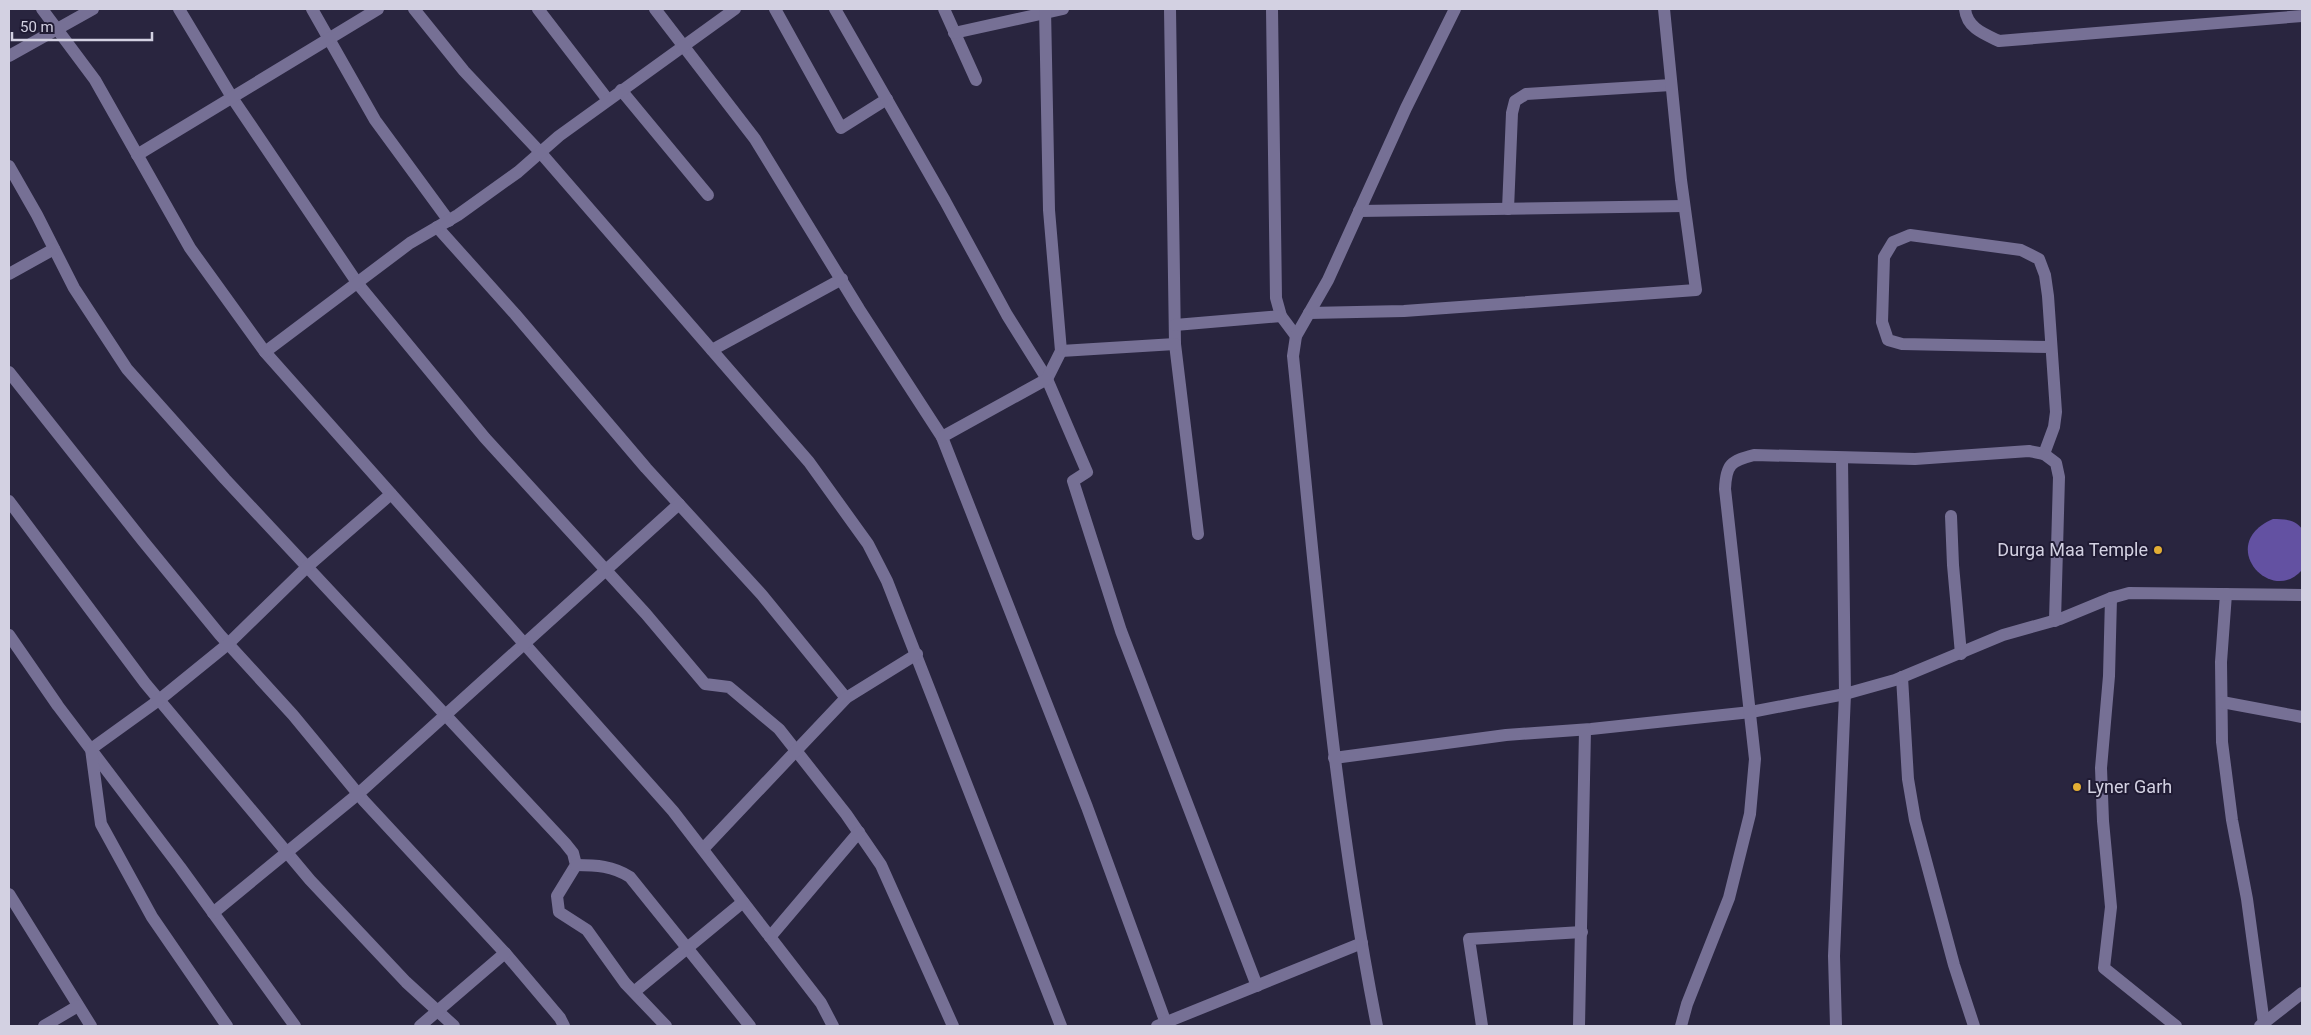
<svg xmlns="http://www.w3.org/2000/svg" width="2311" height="1035" font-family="Roboto,sans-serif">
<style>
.water{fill:#6351a2}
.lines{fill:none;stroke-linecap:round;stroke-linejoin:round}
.minor{stroke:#767095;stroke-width:12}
.poi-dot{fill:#e3ae34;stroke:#201b34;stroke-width:2}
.labels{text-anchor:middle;stroke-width:4;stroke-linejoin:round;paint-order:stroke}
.poi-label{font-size:18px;fill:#d3d1e2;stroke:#201b34;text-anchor:end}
</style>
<rect width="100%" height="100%" fill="#29253f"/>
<path class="water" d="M2273 519C2284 519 2295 519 2302 529V570C2271 606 2215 544 2273 519Z"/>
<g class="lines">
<g class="minor">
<polyline points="42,9 95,80 190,248 265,352 673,811 821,1003 833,1026"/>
<polyline points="179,9 233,99 358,284 485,438 646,614 705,684 729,687 779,729 846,814 881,865 953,1026"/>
<polyline points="312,9 375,120 449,221"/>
<polyline points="414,9 464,71 540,152 809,462 868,544 887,581 1061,1026"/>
<polyline points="538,9 608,100"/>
<polyline points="655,9 755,139 859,309 942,437 1087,807 1167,1026"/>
<polyline points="775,9 841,128 887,99"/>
<polyline points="835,9 945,201 1007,315 1047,379 1087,472 1073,481 1121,631 1257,986"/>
<polyline points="944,9 976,80"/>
<polyline points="1170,9 1175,344 1198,534"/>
<polyline points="1272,9 1276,298 1281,316 1296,336"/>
<path d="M1965 9C1967 28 1984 34 1999 41L2302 16"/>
<polyline points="954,33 1063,9"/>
<polyline points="9,56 93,9"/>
<polyline points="621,90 708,195"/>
<polyline points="137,155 378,9"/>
<polyline points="9,166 37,215 74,288 127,369 225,479 565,843 573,853 576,865 557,896 559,912 587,930 625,983 666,1026"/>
<polyline points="1508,209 1512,113 1515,101 1526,94 1671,85"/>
<polyline points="1359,211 1684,206"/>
<polyline points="437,227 515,314 646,468 762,595 846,698"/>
<polyline points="9,274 54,249"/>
<polyline points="1309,313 1404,311 1696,290 1681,180 1664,9"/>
<polyline points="1175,325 1281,316"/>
<polyline points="712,350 842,279"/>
<polyline points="1061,351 1175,344"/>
<polyline points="265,352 410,243 458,215 518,172 559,136 735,9"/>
<polyline points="9,372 143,541 220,635 293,715 364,801 505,953 560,1018 564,1026"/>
<polyline points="942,437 1047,379 1061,351 1049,210 1045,9"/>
<polyline points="2044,454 2054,427 2056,412 2048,296 2045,275 2039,259 2021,250 1910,235 1893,242 1884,257 1882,322 1888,340 1902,344 2050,347"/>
<polyline points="9,501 145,683 310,880 406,982 454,1026"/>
<polyline points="1951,516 1953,565 1961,654"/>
<polyline points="2226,594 2221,662 2222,742 2232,820 2247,899 2264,1024"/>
<polyline points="2111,598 2109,676 2101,768 2103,821 2111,907 2104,968 2176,1026"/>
<polyline points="9,635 58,706 180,867 295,1026"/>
<polyline points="1902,677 1908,779 1915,820 1954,965 1974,1026"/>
<polyline points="2222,702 2302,717"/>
<polyline points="1334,758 1506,735 1591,729 1751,712 1845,694 1895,680 2003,635 2060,619 2111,598 2129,593 2302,595"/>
<polyline points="703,849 846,698 917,654"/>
<path d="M576 865C596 865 613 866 630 877L750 1026"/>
<polyline points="9,894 91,1026"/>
<polyline points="213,913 358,794 679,504"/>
<polyline points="770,937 859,832"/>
<polyline points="634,992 743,902"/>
<polyline points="44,1026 78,1006"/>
<polyline points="227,1026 152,917 101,824 91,749 159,700 228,644 307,567 391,494"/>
<polyline points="420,1026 505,953"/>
<polyline points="1157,1026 1362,943"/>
<path d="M1377 1026C1333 805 1316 580 1293 356L1296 336 1328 280 1406 108 1455 9"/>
<polyline points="1482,1026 1469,939 1582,932"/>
<polyline points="1579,1026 1585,730"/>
<path d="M1681 1026 1687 1004 1729 898 1750 814 1755 759 1725 489C1726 464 1731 461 1754 455L1915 459 2029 451 2044 454 2056 463 2059 477 2055 621"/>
<polyline points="1836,1026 1834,956 1845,694 1842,459"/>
<polyline points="2260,1026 2302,993"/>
</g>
</g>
<g class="poi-dot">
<circle cx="2158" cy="550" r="5"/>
<circle cx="2077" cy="787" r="5"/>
</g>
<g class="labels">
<g class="poi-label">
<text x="2148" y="556">Durga Maa Temple</text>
<text x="2087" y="793" text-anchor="start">Lyner Garh</text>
</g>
</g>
<rect width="2311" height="1035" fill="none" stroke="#d3d1e2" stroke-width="20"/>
<path d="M12 32v8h140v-8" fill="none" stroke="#d3d1e2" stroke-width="2.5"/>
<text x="20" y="32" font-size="15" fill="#d3d1e2" stroke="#201b34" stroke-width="4" paint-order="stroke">50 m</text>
</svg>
